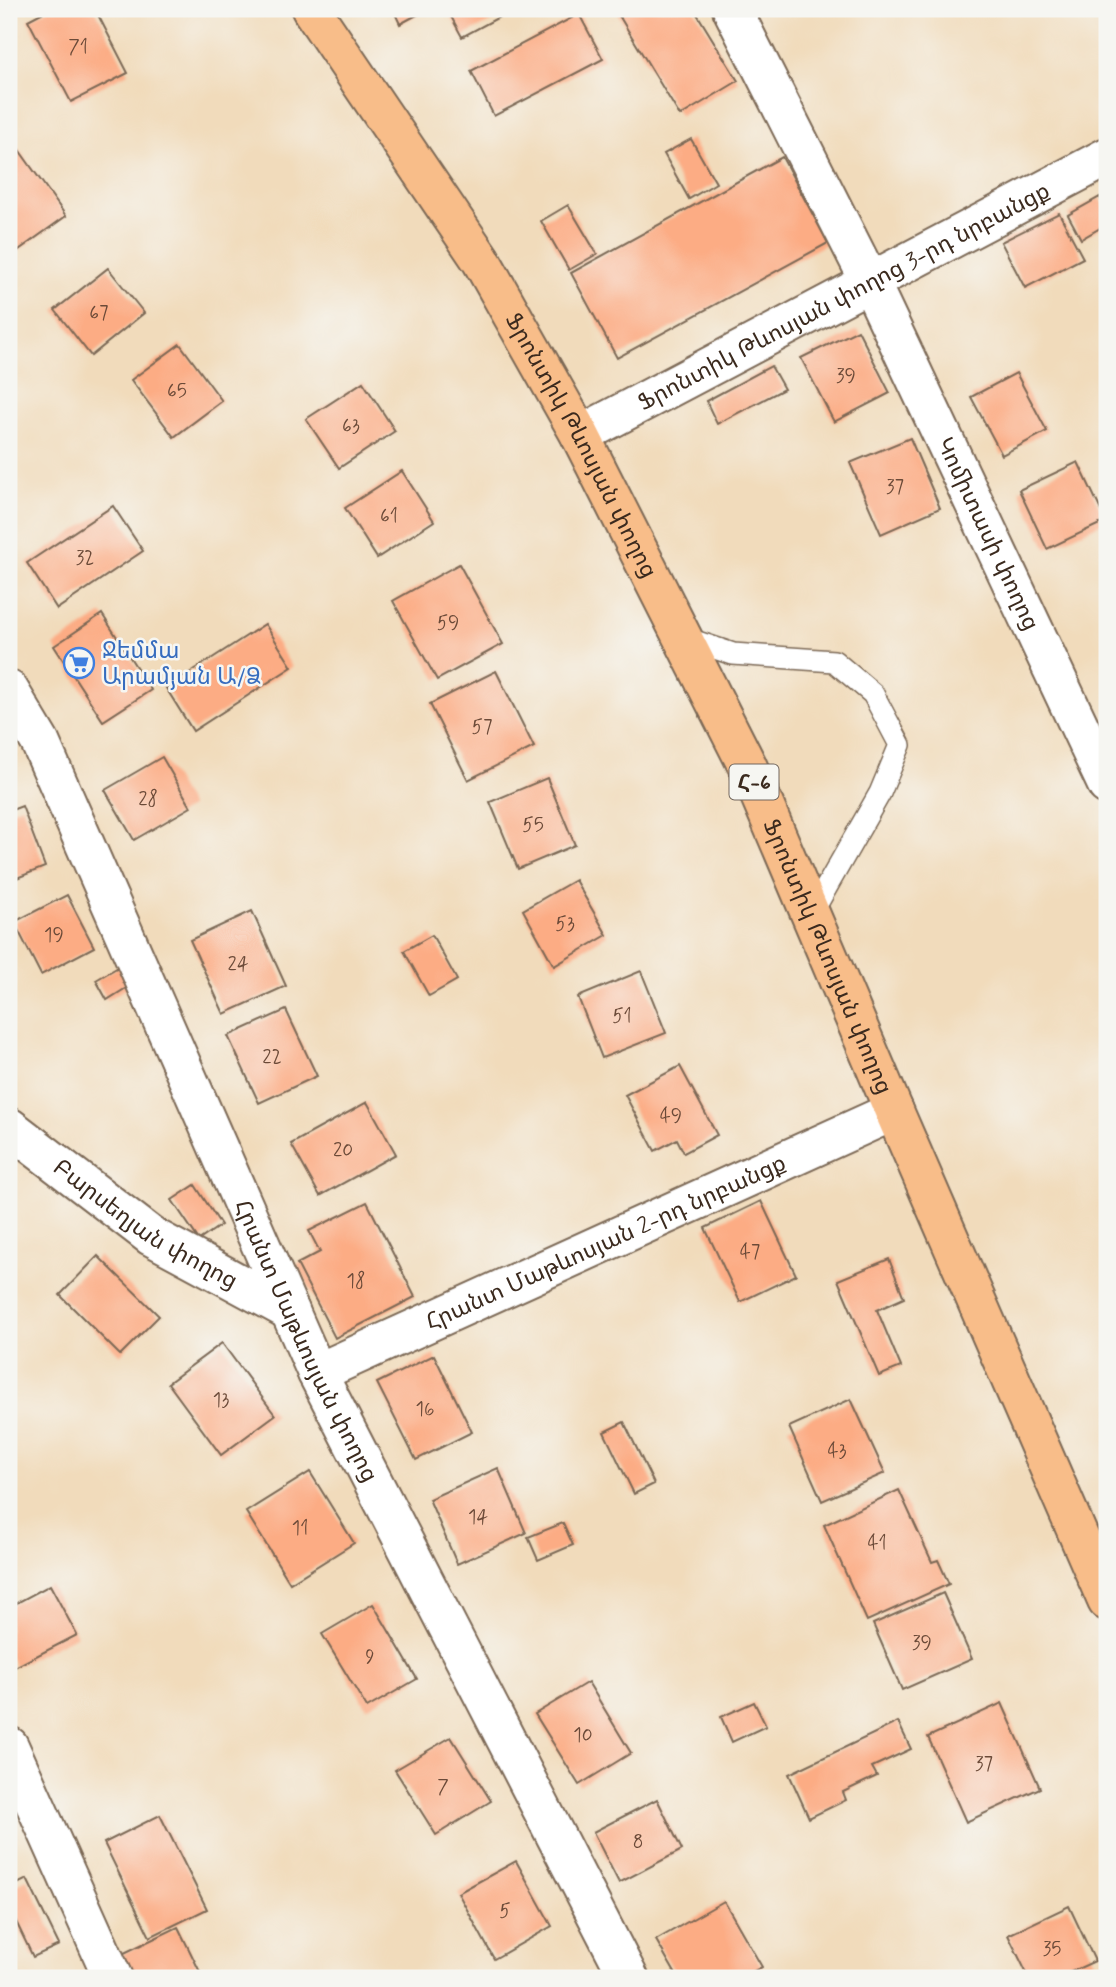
<svg xmlns="http://www.w3.org/2000/svg" width="1116" height="1987" font-family="Mynerve,'Noto Sans Armenian',sans-serif">
<style>
.building{fill:#fcac84}
.lines{fill:none;stroke-linecap:round;stroke-linejoin:round}
.lane-casing{stroke:#7b6855;stroke-width:24}
.street-casing{stroke:#7b6855;stroke-width:42}
.primary-casing{stroke:#7b6855;stroke-width:42}
.lane{stroke:#fff;stroke-width:21}
.street{stroke:#fff;stroke-width:38}
.primary{stroke:#f8bd89;stroke-width:38}
.labels{text-anchor:middle;stroke-width:5;stroke-linejoin:round;paint-order:stroke}
.number-label{font-size:19px;fill:#6b4a38}
.shield{fill:#f6f6f2;stroke:#73675e;stroke-width:2}
.shield-label{font-size:21px;font-weight:bold;fill:#3b2a1e}
.street-label{font-size:23px;fill:#3b2a1e;stroke:#f6f6f2}
.shop-label{font-size:23px;fill:#366cbe;stroke:#f6f6f2;text-anchor:start}
</style>
<rect width="100%" height="100%" fill="#f6f6f2"/>
<filter id="ink" filterUnits="userSpaceOnUse"><feTurbulence type="fractalNoise" baseFrequency=".0143" numOctaves="2"/><feDisplacementMap in="SourceGraphic" scale="14" xChannelSelector="R" yChannelSelector="G"/><feConvolveMatrix kernelMatrix="1 2 1 2 8 2 1 2 1" color-interpolation-filters="sRGB"/></filter>
<filter id="wash" filterUnits="userSpaceOnUse"><feTurbulence type="fractalNoise" baseFrequency=".00686" numOctaves="4" result="noise"/><feDisplacementMap in="SourceGraphic" scale="28" xChannelSelector="R" yChannelSelector="G"/><feGaussianBlur stdDeviation="1.57" result="paint"/><feColorMatrix in="noise" values="0 0 0 0 0 0 0 0 0 0 0 0 0 0 0 0 0 1.4 0 .05"/><feComposite in="paint" operator="in"/></filter>
<g filter="url(#wash)">
<rect width="100%" height="100%" fill="#f1dbbb"/>
<g id="blocks">
<g class="building">
<polygon points="49,9 95,9 128,73 71,102 28,20"/>
<polygon points="393,9 428,9 400,24"/>
<polygon points="447,9 514,9 462,37"/>
<polygon points="615,9 694,9 738,81 680,116"/>
<polygon points="579,14 603,59 494,116 471,71"/>
<polygon points="691,139 716,183 689,199 664,154"/>
<polygon points="17,147 66,216 9,257 9,153"/>
<polygon points="782,157 828,243 617,358 571,273"/>
<polygon points="1100,197 1107,211 1107,224 1081,239 1068,215"/>
<polygon points="568,205 597,254 569,270 541,221"/>
<polygon points="1059,213 1083,258 1025,288 1001,242"/>
<polygon points="108,268 144,313 91,356 55,310"/>
<polygon points="858,330 890,393 834,422 801,358"/>
<polygon points="180,344 222,401 174,437 131,380"/>
<polygon points="771,366 784,389 717,424 706,401"/>
<polygon points="1016,373 1047,431 1002,455 971,397"/>
<polygon points="363,382 395,431 339,468 306,419"/>
<polygon points="910,438 940,508 881,534 850,463"/>
<polygon points="1078,462 1106,521 1047,549 1019,490"/>
<polygon points="402,471 434,521 377,558 345,508"/>
<polygon points="113,506 143,551 57,609 27,563"/>
<polygon points="459,564 503,644 437,680 393,601"/>
<polygon points="102,614 151,690 103,721 54,646"/>
<polygon points="265,624 292,667 193,731 166,688"/>
<polygon points="496,671 534,747 468,780 430,704"/>
<polygon points="162,757 191,807 134,840 105,790"/>
<polygon points="547,778 575,845 518,869 490,802"/>
<polygon points="22,806 45,867 9,881 9,811"/>
<polygon points="575,880 607,935 554,966 523,910"/>
<polygon points="67,895 94,947 41,975 14,922"/>
<polygon points="252,911 286,986 224,1014 190,940"/>
<polygon points="432,935 457,980 429,996 404,951"/>
<polygon points="120,966 131,985 107,1000 96,980"/>
<polygon points="641,971 666,1033 602,1058 578,997"/>
<polygon points="286,1010 317,1076 259,1103 228,1036"/>
<polygon points="680,1066 717,1135 684,1153 677,1139 655,1151 625,1095"/>
<polygon points="367,1102 396,1154 320,1196 291,1144"/>
<polygon points="195,1185 221,1225 199,1240 172,1200"/>
<polygon points="761,1201 796,1275 740,1302 705,1228"/>
<polygon points="367,1202 415,1297 335,1338 297,1264 320,1252 309,1231"/>
<polygon points="98,1256 159,1316 120,1355 60,1295"/>
<polygon points="889,1259 904,1298 877,1310 901,1367 879,1376 838,1280"/>
<polygon points="222,1343 275,1415 221,1455 168,1383"/>
<polygon points="434,1355 472,1432 416,1460 377,1383"/>
<polygon points="851,1399 885,1473 822,1501 789,1427"/>
<polygon points="624,1422 654,1484 634,1494 604,1432"/>
<polygon points="498,1468 526,1533 457,1564 429,1499"/>
<polygon points="310,1472 354,1543 290,1583 246,1512"/>
<polygon points="899,1490 932,1562 938,1560 949,1584 867,1621 824,1525"/>
<polygon points="563,1523 573,1545 538,1560 528,1537"/>
<polygon points="50,1585 77,1635 15,1667 9,1655 9,1607"/>
<polygon points="943,1593 972,1659 902,1690 873,1624"/>
<polygon points="373,1604 417,1679 367,1708 322,1634"/>
<polygon points="588,1682 631,1753 579,1785 535,1714"/>
<polygon points="754,1702 766,1726 732,1742 721,1717"/>
<polygon points="1002,1703 1040,1788 966,1822 928,1737"/>
<polygon points="898,1722 911,1749 872,1767 877,1776 843,1792 846,1800 809,1818 789,1774"/>
<polygon points="451,1737 491,1801 436,1835 395,1770"/>
<polygon points="657,1799 682,1850 619,1883 593,1832"/>
<polygon points="160,1815 207,1909 150,1937 104,1843"/>
<polygon points="516,1861 552,1926 494,1959 458,1893"/>
<polygon points="27,1879 59,1945 33,1957 9,1907 9,1888"/>
<polygon points="724,1901 762,1967 741,1978 678,1978 656,1940"/>
<polygon points="1069,1906 1095,1961 1058,1978 1029,1978 1008,1935"/>
<polygon points="178,1927 203,1978 133,1978 122,1954"/>
</g>
</g>
</g>
<g filter="url(#ink)">
<use href="#blocks" fill-opacity="0" stroke="#7b6855" stroke-width="2"/>
<g class="lines">
<g class="lane-casing">
<polyline id="lane" points="682,637 733,654 834,661 873,694 900,745 880,793 810,916"/>
</g>
<g class="street-casing">
<g id="street">
<path id="s1" d="M732 9 870 282 1107 785"/>
<path id="s2" d="M580 435 1107 157"/>
<path id="s3" d="M9 690 40 742 317 1373 629 1978"/>
<path id="s4" d="M9 1127 151 1236 290 1311"/>
<path id="s5" d="M317 1373 894 1111"/>
<polyline points="9,1746 113,1978"/>
</g>
</g>
<g class="primary-casing">
<g id="primary">
<path id="s6" d="M311 9 481 260 580 435 747 765 894 1111 1107 1601"/>
</g>
</g>
<use href="#lane" class="lane"/>
<use href="#street" class="street"/>
<use href="#primary" class="primary"/>
</g>
</g>
<defs>
<g id="supermarket-ring" transform="scale(1.575)"><circle r="9.5" fill="#f6f6f2" stroke="#3f7fe0" stroke-width="1.5"/><path d="M-6-5.5h2.5l.6 2H6L4.5 2H-2.5L-4.4-4H-6ZM-1.5 3.2a1.3 1.3 0 1 0 .1 0ZM3 3.2a1.3 1.3 0 1 0 .1 0Z" fill="#3f7fe0"/></g>
</defs>
<g fill-rule="evenodd">
<use href="#supermarket-ring" x="79" y="663"/>
</g>
<g class="labels">
<g class="number-label">
<text x="78" y="53">71</text>
<text x="99" y="319">67</text>
<text x="846" y="382">39</text>
<text x="177" y="397">65</text>
<text x="351" y="432">63</text>
<text x="895" y="493">37</text>
<text x="389" y="522">61</text>
<text x="85" y="564">32</text>
<text x="448" y="629">59</text>
<text x="482" y="733">57</text>
<text x="148" y="805">28</text>
<text x="533" y="831">55</text>
<text x="565" y="930">53</text>
<text x="54" y="941">19</text>
<text x="238" y="970">24</text>
<text x="622" y="1022">51</text>
<text x="272" y="1063">22</text>
<text x="671" y="1122">49</text>
<text x="343" y="1156">20</text>
<text x="750" y="1258">47</text>
<text x="356" y="1287">18</text>
<text x="221" y="1406">13</text>
<text x="425" y="1415">16</text>
<text x="837" y="1457">43</text>
<text x="478" y="1523">14</text>
<text x="300" y="1534">11</text>
<text x="877" y="1549">41</text>
<text x="922" y="1649">39</text>
<text x="370" y="1663">9</text>
<text x="583" y="1741">10</text>
<text x="984" y="1770">37</text>
<text x="443" y="1793">7</text>
<text x="638" y="1848">8</text>
<text x="505" y="1917">5</text>
<text x="1052" y="1955">35</text>
</g>
<rect class="shield" x="729.5" y="764.5" width="49" height="35" rx="5"/>
<g class="shield-label">
<text x="754" y="789">Հ-6</text>
</g>
<g class="street-label">
<text dy="8" stroke="none"><textPath href="#s2" startOffset="298">Ֆրոնտիկ Թևոսյան փողոց 3-րդ նրբանցք</textPath></text>
<text dy="8" stroke="none"><textPath href="#s6" startOffset="514">Ֆրոնտիկ Թևոսյան փողոց</textPath></text>
<text dy="8" stroke="none"><textPath href="#s1" startOffset="584">Կոմիտասի փողոց</textPath></text>
<text dy="8" stroke="none"><textPath href="#s6" startOffset="1082">Ֆրոնտիկ Թևոսյան փողոց</textPath></text>
<text dy="8" stroke="none"><textPath href="#s4" startOffset="168">Բարսեղյան փողոց</textPath></text>
<text dy="8" stroke="none"><textPath href="#s5" startOffset="317">Հրանտ Մաթևոսյան 2-րդ նրբանցք</textPath></text>
<text dy="8" stroke="none"><textPath href="#s3" startOffset="716">Հրանտ Մաթևոսյան փողոց</textPath></text>
</g>
<g class="shop-label">
<text x="102" y="658">Ջեմմա<tspan x="102" dy="26">Արամյան Ա/Ձ</tspan></text>
</g>
</g>
<rect width="1116" height="1987" fill="none" stroke="#f6f6f2" stroke-width="35"/>
</svg>
